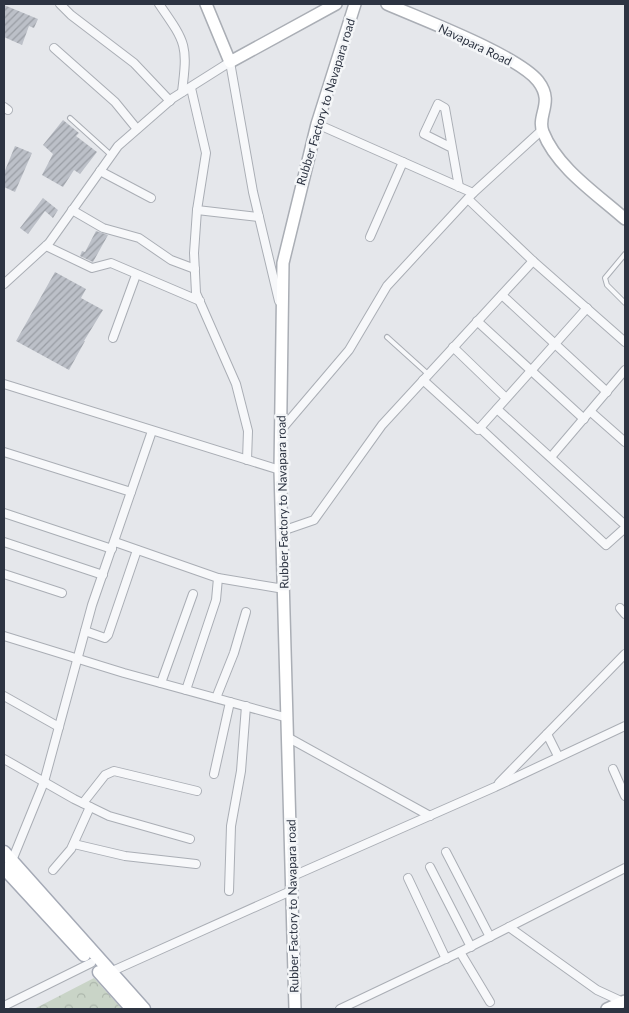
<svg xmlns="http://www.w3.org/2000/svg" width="629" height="1013" font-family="Lato,sans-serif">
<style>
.park{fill:url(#park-crowns)}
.building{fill:url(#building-hatch)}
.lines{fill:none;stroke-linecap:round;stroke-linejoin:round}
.lane-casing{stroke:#aaaeb5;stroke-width:6}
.street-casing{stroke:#aaaeb5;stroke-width:10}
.secondary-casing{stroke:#aaaeb5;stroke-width:14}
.primary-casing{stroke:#a5aab6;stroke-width:15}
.lane{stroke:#f7f8fa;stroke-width:4}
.street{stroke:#f7f8fa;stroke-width:8}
.secondary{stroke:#fff;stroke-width:11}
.primary{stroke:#fff;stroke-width:12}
.labels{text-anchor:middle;stroke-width:5;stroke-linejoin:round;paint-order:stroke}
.street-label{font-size:12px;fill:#2d3442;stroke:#f4f6f8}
</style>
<defs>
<pattern id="park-crowns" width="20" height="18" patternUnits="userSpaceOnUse" patternTransform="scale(1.25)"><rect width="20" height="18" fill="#c9d4c7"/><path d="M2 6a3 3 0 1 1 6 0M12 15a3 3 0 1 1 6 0" fill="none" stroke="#adb7ac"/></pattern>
<pattern id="building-hatch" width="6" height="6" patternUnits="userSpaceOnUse" patternTransform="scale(1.25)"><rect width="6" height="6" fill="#bcc0c8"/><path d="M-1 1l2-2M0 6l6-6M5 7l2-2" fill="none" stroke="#999da4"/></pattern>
</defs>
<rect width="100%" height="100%" fill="#e5e7eb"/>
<polygon class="park" points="94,978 122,1009 34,1009"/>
<g class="building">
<polygon points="4,5 38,19 34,28 29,26 22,45 4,37"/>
<polygon points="63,120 79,133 76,136 97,152 80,174 74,170 63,187 42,175 53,154 43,145"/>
<polygon points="15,146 32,153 15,192 4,187 4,173"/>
<polygon points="43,198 58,210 53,218 45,211 28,234 20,228"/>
<polygon points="96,231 108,235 93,262 80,256 82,251 85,252"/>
<polygon points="55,272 86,289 81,298 103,310 84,341 85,341 69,370 16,341"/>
</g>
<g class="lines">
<g class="lane-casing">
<g id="lane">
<polyline points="70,118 111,155"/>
<polyline points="625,254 605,278 607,285 625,303"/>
<polyline points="387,337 428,374"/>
</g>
</g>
<g class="street-casing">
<g id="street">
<polyline points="60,4 71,15 134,63 170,101"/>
<path d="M159 4C186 43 188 44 182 92"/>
<polyline points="54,48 115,102 137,129"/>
<polyline points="191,88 206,153 197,210 194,253 196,293 236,384 248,431 247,460"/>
<polyline points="4,107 8,110"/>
<polyline points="317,124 473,193 542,130"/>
<polyline points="452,148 424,134 438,104 445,108 459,187"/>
<polyline points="100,171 151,198"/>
<polyline points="468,199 533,261 625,342"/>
<polyline points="72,210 103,228 139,238 171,260 195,269"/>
<polyline points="197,210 259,217"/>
<polyline points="370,237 403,162"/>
<polyline points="46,246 92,268 111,263 200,301"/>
<polyline points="4,284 49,243 118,146 173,98 230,62 253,192 279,301"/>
<polyline points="502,295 607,392"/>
<polyline points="477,321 584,419"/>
<polyline points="113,338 136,275"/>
<polyline points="453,347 506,398"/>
<polyline points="423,380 478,430 587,308"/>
<polyline points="4,384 280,470"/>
<polyline points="497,409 625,525"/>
<polyline points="591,412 625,442"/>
<polyline points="480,428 606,545 625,528"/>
<polyline points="281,430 349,350 387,286 473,193"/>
<polyline points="4,452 131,492"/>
<polyline points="551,457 625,370"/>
<polyline points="4,513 112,549"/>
<polyline points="282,531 314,520 382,425 533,261"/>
<polyline points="4,542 103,575"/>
<polyline points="115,542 218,578 216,600 186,690"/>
<polyline points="4,574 62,593"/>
<polyline points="218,578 284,589"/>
<polyline points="620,608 625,614"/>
<polyline points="85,631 105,638 108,635 137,550"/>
<polyline points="4,636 124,673 288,718"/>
<polyline points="161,683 193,594"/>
<polyline points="4,696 59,727"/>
<polyline points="216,698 234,653 246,612"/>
<polyline points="547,734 558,756"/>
<polyline points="289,738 430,816"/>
<polyline points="4,759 74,799 109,816 190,839"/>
<polyline points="613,769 625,796"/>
<polyline points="214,774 230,702"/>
<polyline points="499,783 625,654"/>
<polyline points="83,803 105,775 114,771 197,791"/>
<polyline points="74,844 125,856 196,864"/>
<polyline points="446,852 490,937"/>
<polyline points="11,863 44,782 92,605 152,431"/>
<polyline points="430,867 471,947"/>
<polyline points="53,870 71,849 90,807"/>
<polyline points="293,876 495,787 625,726"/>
<polyline points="408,878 446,959"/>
<polyline points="229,891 231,826 241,771 246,706"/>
<polyline points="509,927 597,990 623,1002"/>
<polyline points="460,952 490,1002"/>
<polyline points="108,973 293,890"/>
<polyline points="4,1006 91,963"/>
<polyline points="340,1009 460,952 625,868"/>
</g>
</g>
<g class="secondary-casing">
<g id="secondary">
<polyline points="206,4 230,62 336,4"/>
<path d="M387 4C421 19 517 55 538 81 555 103 536 115 543 132 557 168 597 194 625 219"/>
<polyline points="295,1009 280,470 283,263 317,124 355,4"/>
<polyline points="607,1009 625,1001"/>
</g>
</g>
<g class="primary-casing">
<g id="primary">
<polyline points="4,852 144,1009"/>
<polyline points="4,868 84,955"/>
<polyline points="99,972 132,1009"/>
</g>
</g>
<use href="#lane" class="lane"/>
<use href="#street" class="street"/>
<use href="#secondary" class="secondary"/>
<use href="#primary" class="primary"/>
</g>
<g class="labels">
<g class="street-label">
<text transform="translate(475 45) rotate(26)" y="4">Navapara Road</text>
<text transform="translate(326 102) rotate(-73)" y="4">Rubber Factory to Navapara road</text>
<text transform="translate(283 502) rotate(-91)" y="4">Rubber Factory to Navapara road</text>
<text transform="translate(293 906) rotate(-91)" y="4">Rubber Factory to Navapara road</text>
</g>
</g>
<rect width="629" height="1013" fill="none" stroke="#2d3442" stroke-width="10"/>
</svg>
